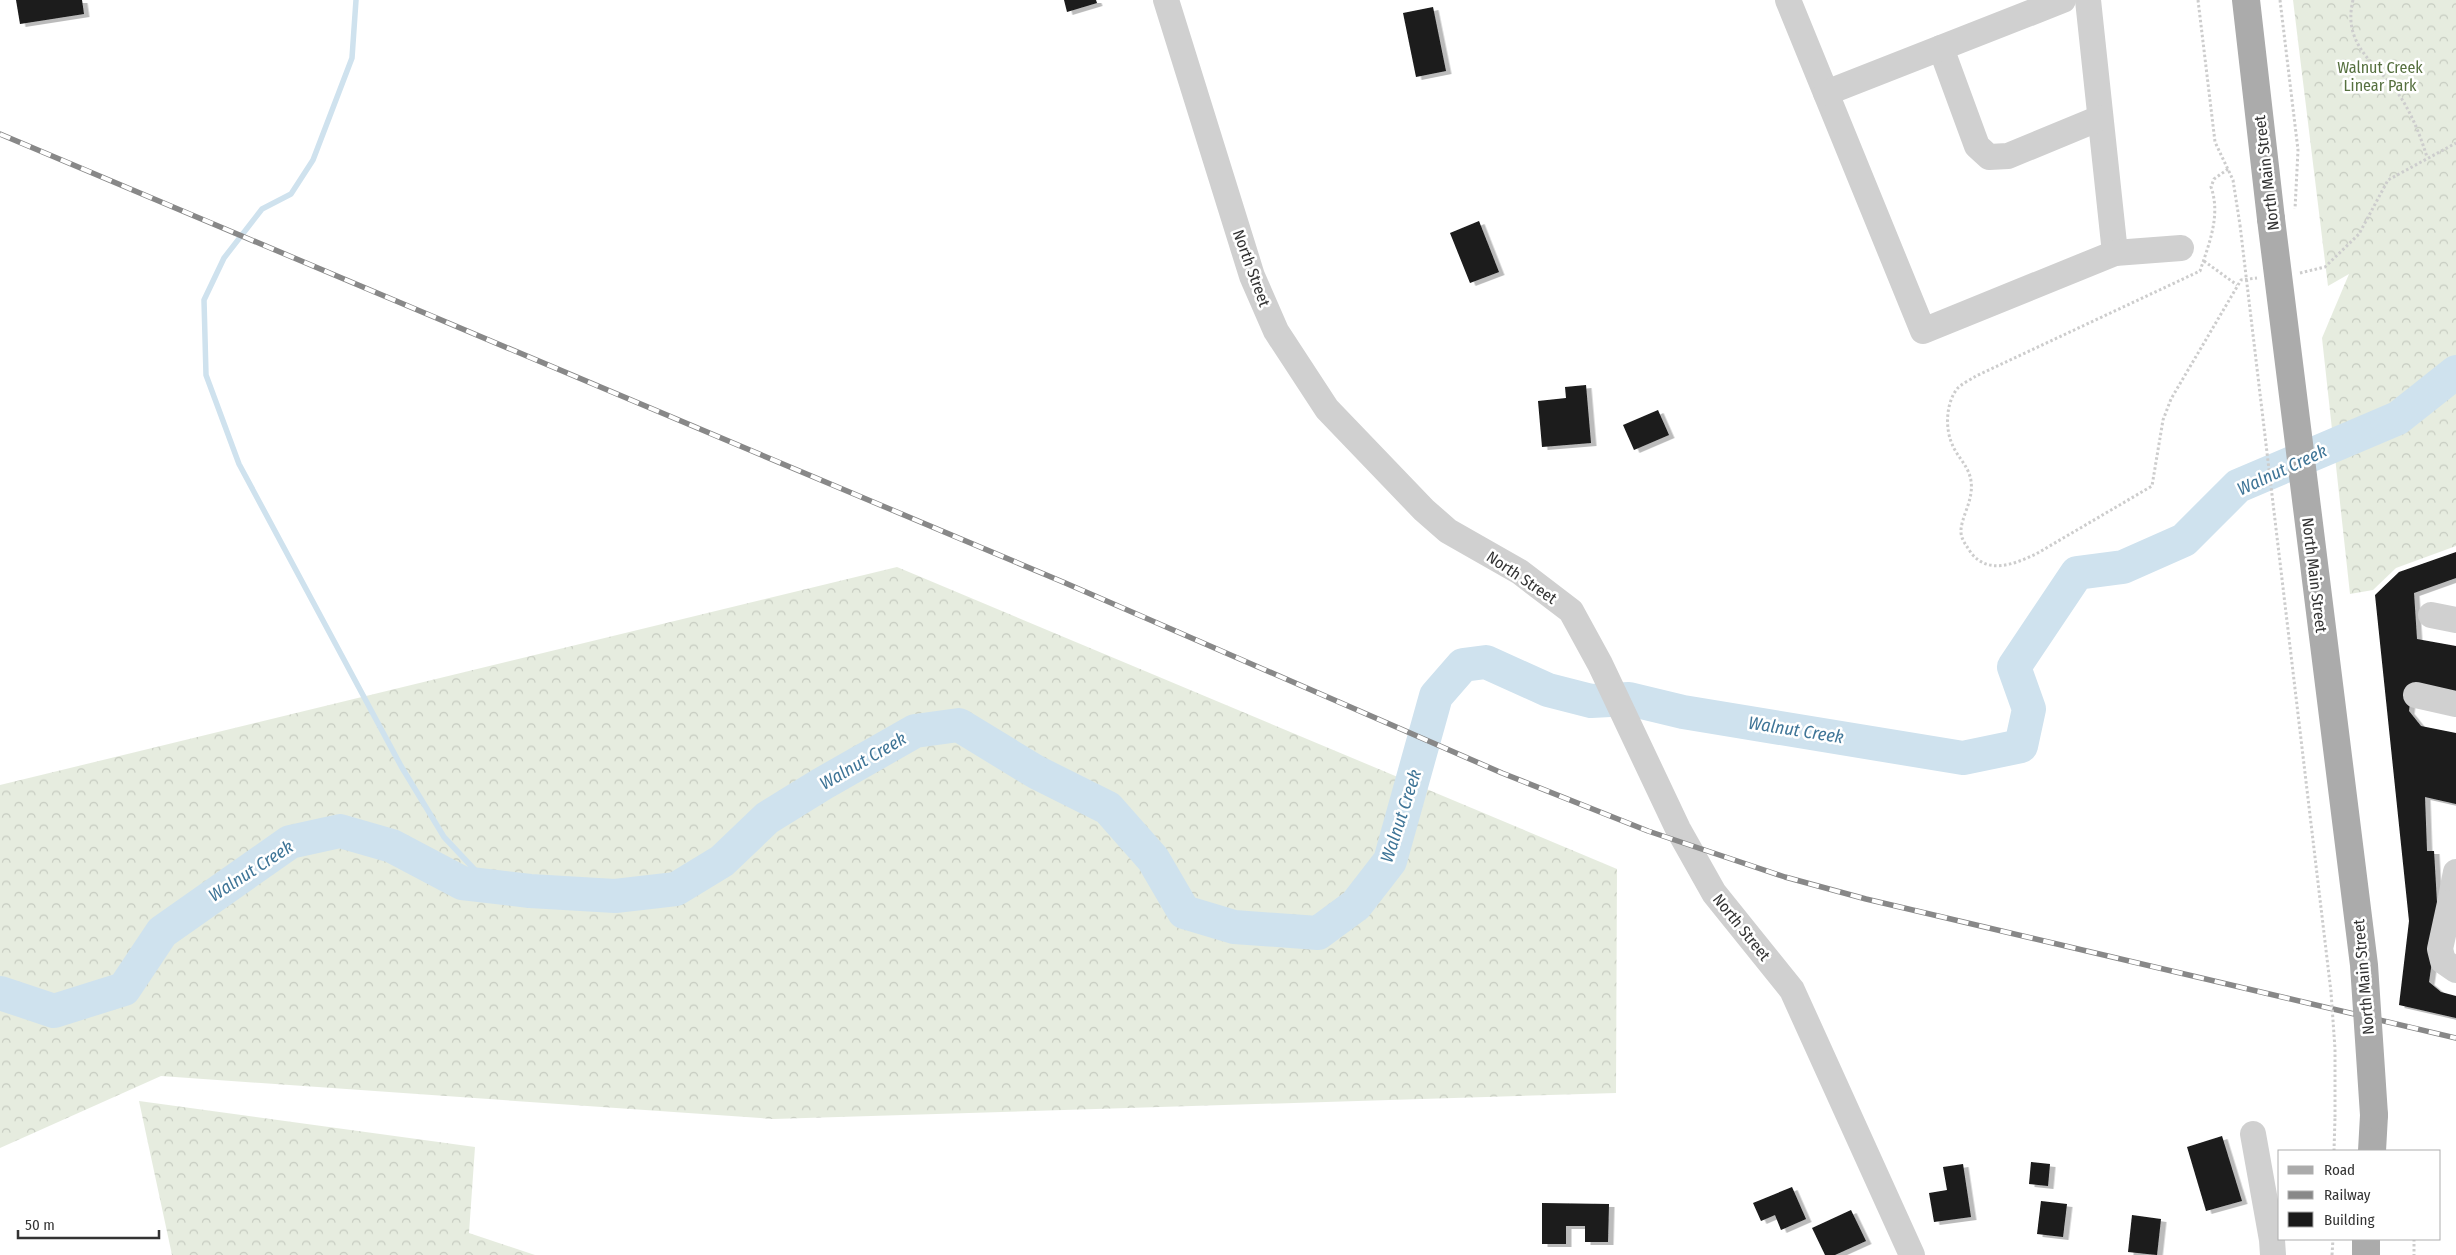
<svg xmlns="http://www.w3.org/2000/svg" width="2456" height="1255" font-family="'Fira Sans Condensed',sans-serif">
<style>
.forest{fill:url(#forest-crowns)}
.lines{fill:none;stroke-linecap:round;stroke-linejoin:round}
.stream{stroke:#cfe2ee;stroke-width:5.5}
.river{stroke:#cfe2ee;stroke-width:34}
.building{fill:#1a1a1a;filter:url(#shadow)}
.path{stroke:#cdcdcd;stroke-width:3;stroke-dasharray:2.5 2.5;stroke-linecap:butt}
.minor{stroke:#d0d0d0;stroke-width:26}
.major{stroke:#ababab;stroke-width:28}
.rail-casing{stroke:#888;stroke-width:5.5}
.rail{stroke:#fff;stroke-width:4;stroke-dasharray:11;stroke-linecap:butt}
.path-bridge{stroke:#cdcdcd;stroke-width:3;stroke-dasharray:2.5 2.5;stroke-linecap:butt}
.major-bridge{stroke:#ababab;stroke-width:28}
.labels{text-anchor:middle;stroke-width:5;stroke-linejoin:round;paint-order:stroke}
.park-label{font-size:16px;fill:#56703f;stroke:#fff}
.street-label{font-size:16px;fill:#333;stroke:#fff}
.water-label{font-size:18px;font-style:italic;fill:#3f7597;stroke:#fff}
</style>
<defs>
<pattern id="forest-crowns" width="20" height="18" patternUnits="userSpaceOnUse" patternTransform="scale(1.25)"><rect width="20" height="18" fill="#e6ecdf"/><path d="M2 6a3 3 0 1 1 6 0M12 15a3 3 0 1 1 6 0" fill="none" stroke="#c6cbc0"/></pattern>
<filter id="shadow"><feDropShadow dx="5.5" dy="3" stdDeviation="0" flood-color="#0004"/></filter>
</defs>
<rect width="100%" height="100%" fill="#fff"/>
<g class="forest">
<polygon points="2293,0 2456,0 2456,546 2396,568 2373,590 2350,594 2322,338 2349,274 2328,286"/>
<polygon points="897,567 1617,869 1616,1093 773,1119 161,1076 0,1148 0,785"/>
<polygon points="139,1101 475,1147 469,1233 535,1255 172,1255"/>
</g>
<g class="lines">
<polyline class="stream" points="356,0 352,58 313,160 291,194 262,209 224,258 204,300 206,375 239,464 401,766 444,837 490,886"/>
<polyline class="river" points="0,993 54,1011 124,989 162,932 290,842 340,831 392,846 462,883 530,891 615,896 676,889 722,861 767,818 822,784 915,731 959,725 1036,772 1108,808 1153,859 1184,912 1234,927 1318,933 1356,905 1390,861 1436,696 1463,665 1486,662 1548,690 1591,701 1629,699 1683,712 1963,758 2021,746 2029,709 2014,667 2077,573 2123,567 2184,540 2238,486 2398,418 2456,372"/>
</g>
<g class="building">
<polygon points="16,0 82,0 84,14 20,24"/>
<polygon points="1064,0 1096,0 1097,3 1067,12"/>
<polygon points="1433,7 1446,71 1416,77 1403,13"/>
<polygon points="1479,221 1499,272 1470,283 1450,233"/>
<polygon points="1586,385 1591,443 1542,447 1538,401 1566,398 1565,387"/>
<polygon points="1658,410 1669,435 1634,450 1623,425"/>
<polygon points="2456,552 2456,578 2414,593 2417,639 2456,646 2456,693 2412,685 2409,711 2421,726 2456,733 2456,804 2425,797 2427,851 2434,851 2438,920 2429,982 2441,992 2456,996 2456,1018 2399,1005 2409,921 2375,595 2399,572"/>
<polygon points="2222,1136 2242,1201 2206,1211 2187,1147"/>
<polygon points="2031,1162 2050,1164 2048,1186 2029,1184"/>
<polygon points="1963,1164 1971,1217 1934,1222 1929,1193 1947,1190 1943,1167"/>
<polygon points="1792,1187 1806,1219 1781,1230 1775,1215 1761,1221 1753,1203"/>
<polygon points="2041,1201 2067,1204 2063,1237 2037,1234"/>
<polygon points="1542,1203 1609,1204 1608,1242 1585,1242 1585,1226 1566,1226 1566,1244 1542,1244"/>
<polygon points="1851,1210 1866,1241 1835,1255 1825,1255 1812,1228"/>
<polygon points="2132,1215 2161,1219 2157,1255 2128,1252"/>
</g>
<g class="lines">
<g class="path">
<polyline points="2198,0 2215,142 2233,180 2240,225"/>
<polyline points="2280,0 2298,150 2295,209"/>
<path d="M2353 0C2341 49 2382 66 2403 101 2414 119 2421 138 2427 157"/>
<path d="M2228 169 2214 179 2211 187C2221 215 2209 244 2200 271L1976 376C1970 380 1961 384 1957 389 1946 403 1945 428 1952 444 1957 457 1969 466 1971 481 1974 501 1960 518 1961 533 1962 541 1967 546 1971 553 1989 575 2014 564 2036 554L2152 486 2163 420 2171 399 2241 280 2257 278"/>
<polyline points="2204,261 2237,285"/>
<polyline points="2300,273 2325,267 2359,234 2388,180 2456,143"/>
<polyline points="2334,1151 2335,1117"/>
<polyline points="2414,1239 2414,1255"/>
<polyline points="2332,1255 2333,1239"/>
</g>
<g class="minor">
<polyline points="1166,0 1252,276 1276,331 1327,409 1424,510 1448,531 1520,572 1571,611 1600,664 1678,829 1714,893 1792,990 1912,1255"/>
<polyline points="1788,0 1923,331 2115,253 2088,0"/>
<polyline points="1941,48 1977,146 1989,157 2008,156 2100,118"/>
<polyline points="1826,93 2063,0"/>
<polyline points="2115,253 2181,248"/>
<polyline points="2431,615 2456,620"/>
<polyline points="2416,695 2456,704"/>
<polyline points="2456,872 2450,903 2456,904"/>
<polyline points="2450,903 2440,949 2443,961 2456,970"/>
<polyline points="2253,1134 2272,1240 2273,1255"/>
</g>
<g class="major">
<polyline points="2246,0 2271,219"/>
<polyline points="2372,1151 2374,1115"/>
<polyline points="2366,1255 2366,1239"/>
</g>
<g class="rail-casing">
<polyline id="rail" points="0,134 1063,582 1502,773 1648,831 1785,877 1866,899 2456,1038"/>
</g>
<use href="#rail" class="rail"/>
<polyline class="path-bridge" points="2240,225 2331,992 2335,1049 2335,1117"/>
<polyline class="major-bridge" points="2271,219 2364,965 2374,1115"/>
</g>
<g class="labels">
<g class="park-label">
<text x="2380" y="73">Walnut Creek<tspan x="2380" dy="18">Linear Park</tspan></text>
</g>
<g class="street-label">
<text transform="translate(2266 173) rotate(-97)" y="6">North Main Street</text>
<text transform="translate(1252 268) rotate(70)" y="6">North Street</text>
<text transform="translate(2315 575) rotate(83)" y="6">North Main Street</text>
<text transform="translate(1522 577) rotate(34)" y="6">North Street</text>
<text transform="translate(1742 927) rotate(51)" y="6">North Street</text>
<text transform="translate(2363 977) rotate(-95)" y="6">North Main Street</text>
</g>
<g class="water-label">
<text transform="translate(2282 470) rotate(-25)" y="6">Walnut Creek</text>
<text transform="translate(1796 730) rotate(9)" y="6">Walnut Creek</text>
<text transform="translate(863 761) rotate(-30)" y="6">Walnut Creek</text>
<text transform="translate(1401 816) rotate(-72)" y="6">Walnut Creek</text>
<text transform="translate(251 871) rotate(-33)" y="6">Walnut Creek</text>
</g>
</g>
<rect x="2278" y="1150" width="162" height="90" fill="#ffffff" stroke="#adadad"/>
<rect x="2288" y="1166" width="25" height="8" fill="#ababab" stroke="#adadad"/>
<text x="2324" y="1175" font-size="15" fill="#333333">Road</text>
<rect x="2288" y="1191" width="25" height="8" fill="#888888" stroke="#adadad"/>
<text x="2324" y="1200" font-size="15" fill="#333333">Railway</text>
<rect x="2288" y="1212" width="25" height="15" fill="#1a1a1a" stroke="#adadad"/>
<text x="2324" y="1225" font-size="15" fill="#333333">Building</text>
<path d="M18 1230v8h141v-8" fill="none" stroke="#333333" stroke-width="2.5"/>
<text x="25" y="1230" font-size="15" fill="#333333" stroke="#ffffff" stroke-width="4" paint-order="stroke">50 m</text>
</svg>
